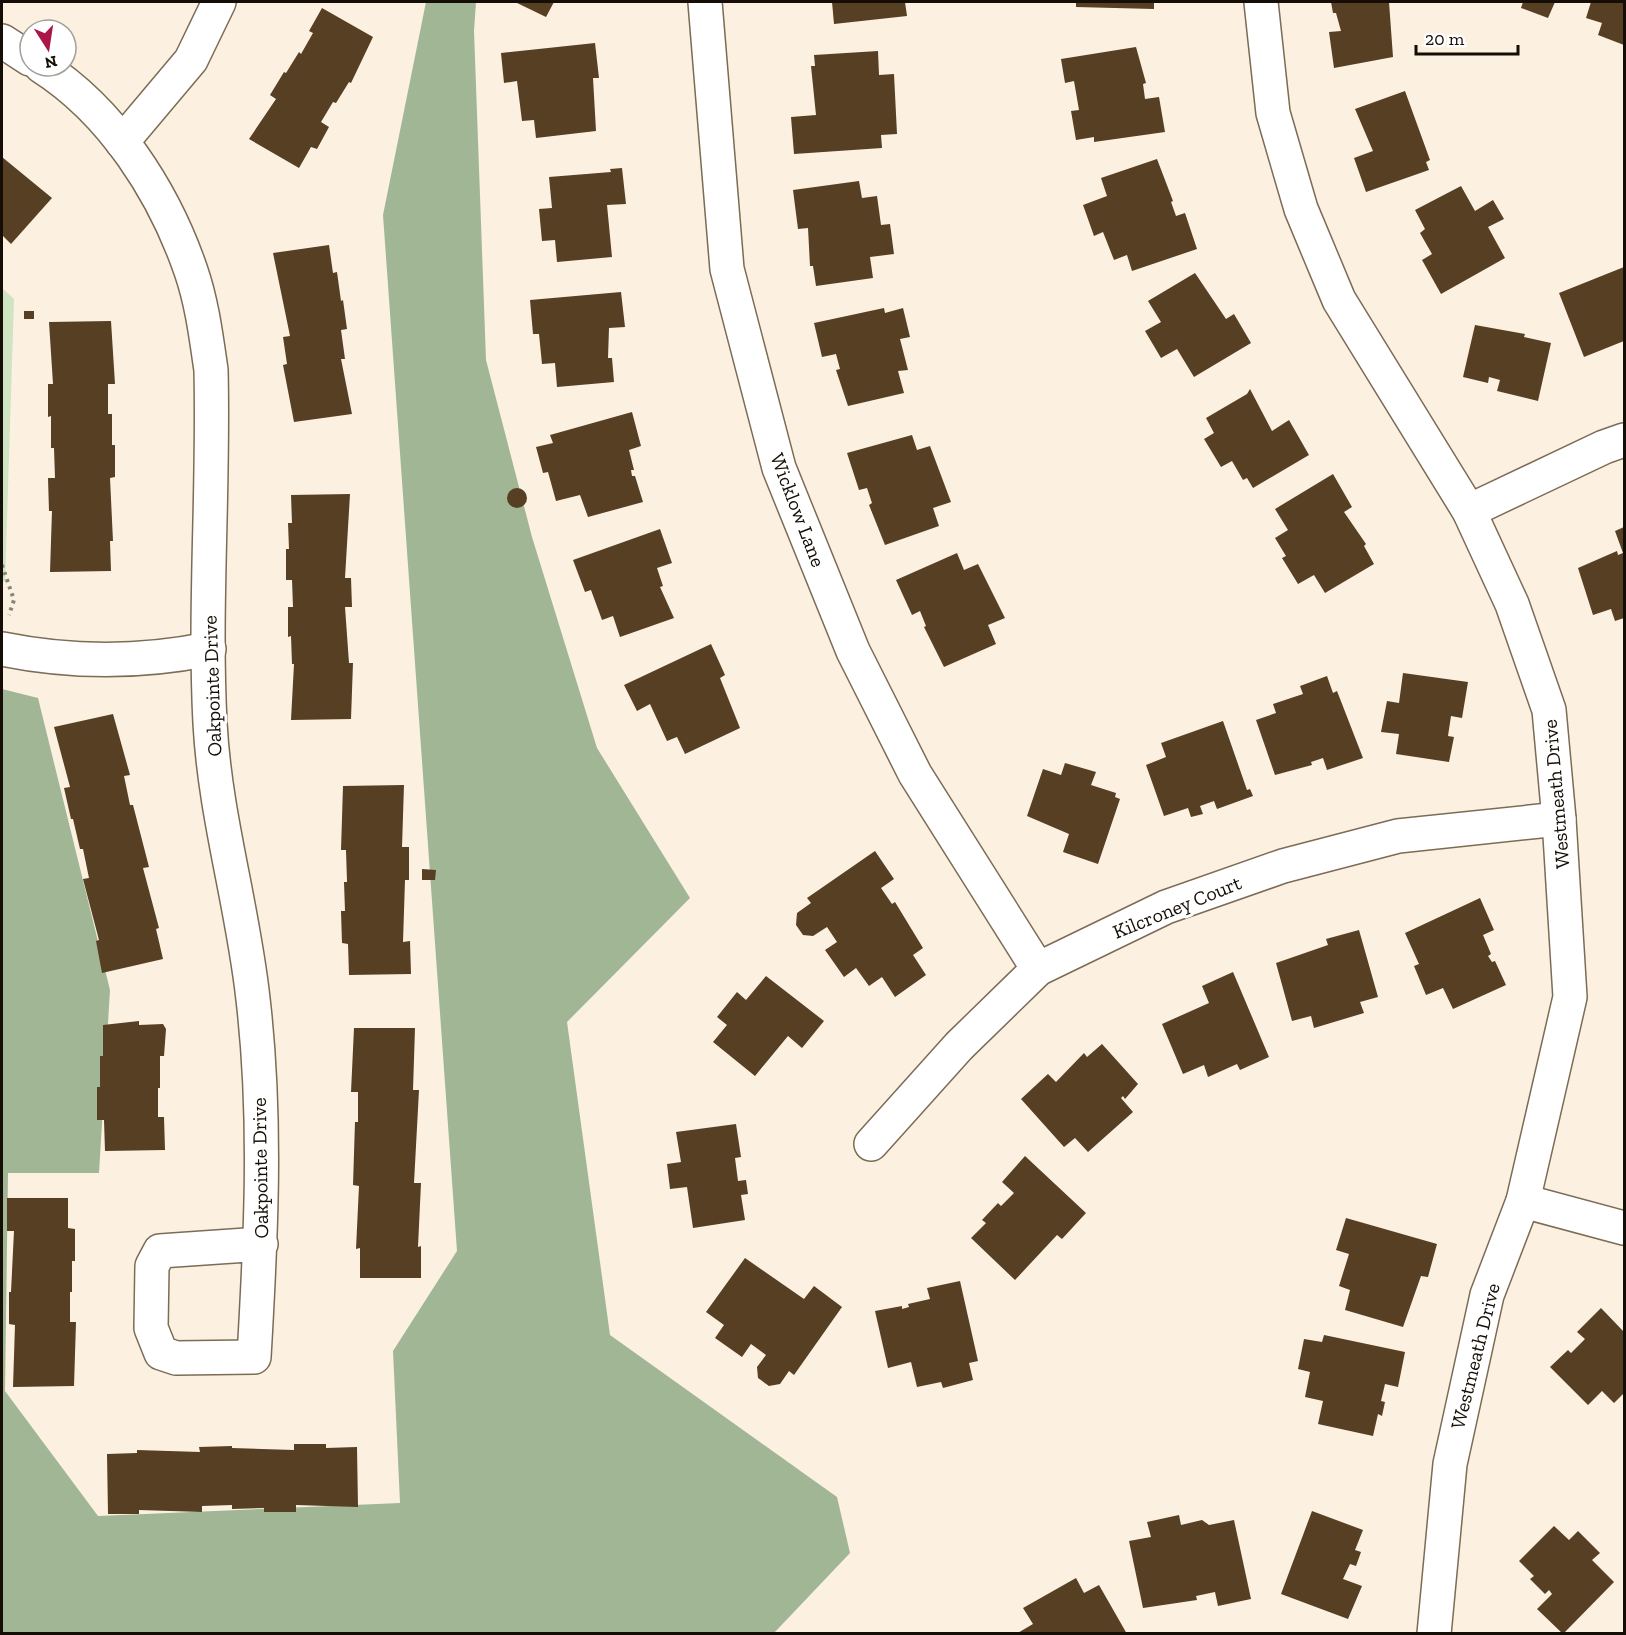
<svg xmlns="http://www.w3.org/2000/svg" width="1626" height="1635" font-family="'Zilla Slab',serif">
<style>
.green{fill:#cee4c3}
.forest{fill:#a0b695}
.building{fill:#563f23}
.lines{fill:none;stroke-linecap:round;stroke-linejoin:round}
.street-casing{stroke:#7c6b55;stroke-width:36}
.path{stroke:#8c8377;stroke-width:4;stroke-dasharray:3 4.5;stroke-linecap:butt}
.street{stroke:#fff;stroke-width:33}
.labels{text-anchor:middle;stroke-width:6;stroke-linejoin:round;paint-order:stroke}
.street-label{font-size:20px;fill:#150e06;stroke:#fff}
</style>
<rect width="100%" height="100%" fill="#fcf0e1"/>
<polygon class="green" points="2,288 14,299 5,582 2,581"/>
<polygon class="forest" points="426,2 476,2 474,31 486,360 532,537 597,748 690,898 567,1022 610,1335 837,1497 850,1553 774,1633 2,1634 2,689 38,698 110,990 99,1173 8,1173 5,1391 98,1516 400,1503 393,1351 457,1251 383,215"/>
<g class="building">
<polygon points="515,2 554,2 546,17"/>
<polygon points="832,2 905,2 907,16 834,24"/>
<polygon points="1076,2 1154,2 1154,9 1076,7"/>
<polygon points="1331,2 1389,2 1393,57 1334,68 1329,32 1341,31 1336,13 1333,13"/>
<polygon points="1523,2 1555,2 1548,18 1521,8"/>
<polygon points="1591,2 1624,2 1624,45 1598,35 1602,23 1586,18"/>
<polygon points="322,8 373,37 351,83 349,82 336,103 333,102 321,122 329,127 317,149 311,147 299,168 249,139 276,99 270,95 284,72 286,73 299,52 301,54 313,33 309,31"/>
<polygon points="595,43 599,78 593,78 596,131 536,138 534,120 522,121 517,81 504,83 501,53"/>
<polygon points="1136,47 1146,83 1143,84 1145,99 1159,97 1165,132 1094,142 1094,137 1076,140 1071,111 1079,110 1074,81 1065,83 1061,59"/>
<polygon points="878,51 879,75 894,74 897,134 881,135 882,148 794,154 791,117 816,115 811,66 815,66 814,55"/>
<polygon points="1405,91 1430,160 1426,162 1429,170 1366,192 1354,158 1373,151 1355,109"/>
<polygon points="2,157 52,198 11,244 2,235"/>
<polygon points="1157,159 1173,201 1171,202 1176,216 1185,213 1197,249 1132,271 1127,255 1114,260 1103,232 1094,236 1083,205 1107,196 1101,178"/>
<polygon points="622,168 626,204 607,205 612,257 557,262 555,240 542,241 539,209 552,208 549,177 611,172 610,169"/>
<polygon points="859,181 862,198 877,196 881,225 890,224 894,254 870,257 873,278 816,286 813,266 810,266 808,228 798,229 793,190"/>
<polygon points="1461,186 1475,211 1493,200 1504,219 1488,227 1505,258 1441,294 1422,260 1432,254 1420,233 1425,229 1415,210"/>
<polygon points="329,245 333,273 337,272 341,301 343,300 347,329 341,330 345,359 341,359 352,414 294,422 283,365 287,364 283,337 290,336 273,253"/>
<polygon points="1624,267 1624,341 1584,357 1559,293"/>
<polygon points="1195,273 1226,319 1234,314 1251,343 1194,377 1177,349 1161,358 1145,331 1161,322 1148,301"/>
<polygon points="621,292 625,327 609,328 608,358 612,358 614,382 557,387 555,363 542,364 539,334 533,334 530,300"/>
<polygon points="884,308 885,313 903,308 910,337 900,339 908,370 898,371 904,393 848,406 836,370 840,369 836,354 822,357 814,323"/>
<rect x="24" y="311" width="10" height="8"/>
<polygon points="111,321 115,384 108,384 108,414 112,414 112,445 115,445 115,477 110,478 113,541 110,541 111,571 50,572 52,511 49,511 48,478 55,478 54,448 51,448 51,416 48,417 48,384 53,384 49,322"/>
<polygon points="1475,325 1525,334 1524,337 1551,343 1538,401 1497,391 1500,380 1489,377 1488,383 1463,377"/>
<polygon points="1250,389 1272,431 1289,420 1309,455 1253,488 1247,478 1243,480 1232,461 1221,467 1204,439 1214,433 1206,418 1247,394"/>
<polygon points="632,412 641,446 629,450 634,470 631,470 632,476 635,476 643,502 588,517 580,495 556,501 548,472 543,473 536,447 553,443 550,435"/>
<polygon points="912,435 917,450 930,446 951,502 933,508 939,526 885,545 869,505 872,503 867,488 859,490 847,453"/>
<polygon points="1333,474 1352,507 1344,512 1366,544 1364,546 1374,564 1325,593 1314,575 1298,584 1282,558 1286,556 1275,538 1288,530 1275,509"/>
<circle cx="517" cy="498" r="10"/>
<polygon points="350,494 345,578 351,578 352,607 345,607 349,663 353,663 351,719 291,720 294,664 292,664 291,636 288,637 288,607 293,607 292,580 286,580 286,549 289,549 288,523 292,523 291,495"/>
<polygon points="1624,527 1624,618 1615,621 1611,609 1593,615 1578,568 1617,551 1618,555 1623,553 1615,531"/>
<polygon points="660,529 672,563 657,568 663,586 660,587 674,618 620,637 613,616 602,620 591,590 585,592 573,560"/>
<polygon points="957,553 964,570 978,564 1005,618 988,625 996,644 944,667 924,627 926,626 920,611 912,615 896,580"/>
<polygon points="711,644 725,675 720,678 740,728 685,754 677,737 667,741 650,704 637,711 624,685"/>
<polygon points="1403,673 1468,682 1462,718 1451,716 1448,736 1454,737 1449,762 1396,754 1399,734 1381,732 1387,701 1399,703"/>
<polygon points="1327,676 1333,693 1337,691 1363,758 1327,770 1323,758 1311,762 1312,765 1275,775 1256,720 1276,713 1273,704 1303,694 1300,686"/>
<polygon points="113,714 130,775 124,776 130,805 133,805 149,867 143,868 159,928 156,929 163,959 102,973 96,941 99,940 83,879 89,878 83,849 80,849 73,819 71,819 64,788 70,787 54,727"/>
<polygon points="1223,721 1247,790 1250,789 1253,796 1217,809 1214,801 1200,806 1203,814 1191,817 1188,808 1164,816 1146,765 1166,757 1161,743"/>
<polygon points="1065,763 1096,772 1091,785 1116,793 1115,797 1120,799 1098,864 1063,852 1069,834 1027,816 1043,769 1061,775"/>
<polygon points="404,785 402,847 409,847 409,880 405,880 403,942 410,941 411,974 349,975 348,944 342,943 341,911 345,911 344,882 347,882 346,850 341,850 343,786"/>
<polygon points="875,851 894,879 881,888 892,904 895,902 923,948 913,955 926,975 895,997 882,977 869,986 856,968 844,977 825,950 837,942 827,927 813,936 803,935 796,925 797,913 811,903 807,898"/>
<polygon points="422,869 436,870 435,880 422,880"/>
<polygon points="1480,898 1494,930 1483,935 1491,954 1488,956 1492,962 1495,961 1506,985 1453,1009 1443,988 1426,995 1414,966 1419,964 1405,933"/>
<polygon points="1359,930 1378,997 1360,1002 1364,1013 1314,1028 1311,1016 1292,1021 1276,963 1328,945 1326,939"/>
<polygon points="1233,972 1269,1057 1240,1070 1237,1064 1208,1077 1204,1065 1183,1074 1162,1024 1209,1003 1202,986"/>
<polygon points="766,976 824,1021 802,1048 788,1036 755,1076 713,1042 727,1025 717,1017 737,992 746,1000"/>
<polygon points="139,1021 139,1025 163,1024 166,1029 164,1056 160,1056 160,1088 158,1088 158,1117 164,1117 165,1150 105,1151 104,1120 97,1120 97,1087 100,1087 100,1056 103,1056 103,1025"/>
<polygon points="354,1028 415,1028 413,1090 419,1090 414,1183 421,1183 418,1247 421,1246 421,1278 360,1278 360,1248 356,1249 359,1186 353,1185 355,1122 358,1122 358,1092 351,1092"/>
<polygon points="1102,1044 1138,1084 1125,1099 1123,1096 1121,1098 1133,1112 1088,1152 1075,1138 1064,1147 1021,1099 1048,1074 1056,1082 1084,1053 1087,1057"/>
<polygon points="736,1124 741,1157 735,1158 738,1181 746,1180 748,1194 741,1195 745,1220 693,1228 687,1187 670,1189 667,1164 681,1162 676,1132"/>
<polygon points="1025,1156 1086,1213 1062,1239 1057,1235 1015,1280 971,1238 986,1223 982,1220 998,1203 1001,1206 1014,1193 1002,1182"/>
<polygon points="7,1198 68,1198 68,1228 75,1229 75,1261 72,1261 72,1292 70,1292 70,1322 76,1322 74,1386 13,1387 15,1325 9,1324 9,1292 11,1292 14,1231 7,1231"/>
<polygon points="1346,1218 1437,1244 1428,1277 1421,1276 1403,1327 1345,1310 1350,1290 1339,1286 1349,1254 1336,1250"/>
<polygon points="745,1258 804,1299 814,1286 842,1307 794,1375 789,1371 780,1384 769,1386 758,1378 757,1367 766,1355 751,1344 742,1357 715,1338 724,1325 706,1312"/>
<polygon points="960,1281 978,1361 969,1363 973,1380 943,1388 941,1382 917,1387 911,1362 888,1368 875,1311 902,1306 902,1309 909,1307 908,1304 930,1299 927,1288"/>
<polygon points="1601,1308 1624,1332 1624,1393 1614,1403 1602,1391 1588,1405 1550,1367 1568,1350 1571,1353 1585,1339 1577,1332"/>
<polygon points="1324,1335 1405,1352 1398,1387 1385,1384 1381,1401 1385,1402 1382,1416 1378,1414 1373,1436 1318,1424 1323,1401 1305,1397 1310,1372 1298,1369 1304,1339 1322,1342"/>
<polygon points="294,1444 326,1444 326,1448 357,1447 358,1507 296,1505 296,1512 264,1512 264,1508 232,1509 232,1505 202,1506 202,1512 139,1510 139,1514 108,1514 107,1454 137,1453 137,1450 200,1452 199,1447 232,1446 232,1448 294,1450"/>
<polygon points="1312,1511 1363,1530 1355,1550 1361,1552 1356,1566 1350,1564 1343,1579 1362,1586 1348,1619 1281,1594"/>
<polygon points="1179,1515 1181,1525 1202,1520 1209,1525 1234,1520 1251,1599 1218,1606 1215,1592 1196,1596 1197,1600 1143,1608 1129,1541 1151,1537 1147,1522"/>
<polygon points="1554,1526 1569,1540 1578,1531 1600,1553 1592,1560 1614,1582 1563,1634 1537,1609 1552,1594 1549,1590 1545,1594 1530,1579 1534,1576 1519,1561"/>
<polygon points="1076,1578 1084,1593 1099,1585 1127,1634 1016,1634 1033,1624 1023,1608"/>
</g>
<g class="lines">
<g class="street-casing">
<g id="street">
<polyline points="705,2 727,269 779,468 853,651 915,774 1038,969"/>
<polyline points="1261,2 1273,113 1301,209 1339,300 1469,511 1512,604 1549,710 1559,819 1570,997 1523,1201 1487,1295 1450,1464 1434,1634"/>
<polyline points="2,41 30,59"/>
<path d="M41 66C112 111 164 192 191 271 202 303 206 336 211 370 214 488 204 606 210 723 215 817 243 906 253 999 267 1118 261 1238 254 1357L176 1358 161 1353 151 1328 152 1266 160 1251 261 1244"/>
<polyline points="122,142 191,60 219,2"/>
<polyline points="1469,511 1604,447 1624,440"/>
<path d="M2 649C71 663 140 663 209 649"/>
<polyline points="871,1144 959,1046 1038,969 1166,907 1283,866 1398,836 1559,819"/>
<polyline points="1523,1201 1624,1228"/>
</g>
</g>
<polyline class="path" points="2,565 14,600 9,615"/>
<use href="#street" class="street"/>
</g>
<g class="labels">
<g class="street-label">
<text transform="translate(798 510) rotate(69)" y="7">Wicklow Lane</text>
<text transform="translate(212 686) rotate(-92)" y="7">Oakpointe Drive</text>
<text transform="translate(1556 794) rotate(-95)" y="7">Westmeath Drive</text>
<text transform="translate(1177 907) rotate(-22)" y="7">Kilcroney Court</text>
<text transform="translate(260 1168) rotate(-91)" y="7">Oakpointe Drive</text>
<text transform="translate(1475 1356) rotate(-76)" y="7">Westmeath Drive</text>
</g>
</g>
<rect width="1626" height="1635" fill="none" stroke="#150e06" stroke-width="6"/>
<g transform="translate(48 48) rotate(168)"><circle r="28" fill="#ffffff" stroke="#a19f9b" stroke-width="1.5"/>
<path d="M0-4.5L10 22L0 15L-10 22Z" fill="#ab1646"/>
<text y="-9" font-size="16" font-weight="bold" text-anchor="middle" fill="#150e06">N</text>
</g>
<path d="M1416 45v9h102v-9" fill="none" stroke="#150e06" stroke-width="3"/>
<text x="1425" y="45" font-size="18" fill="#150e06" stroke="#ffffff" stroke-width="4.5" paint-order="stroke">20 m</text>
</svg>
